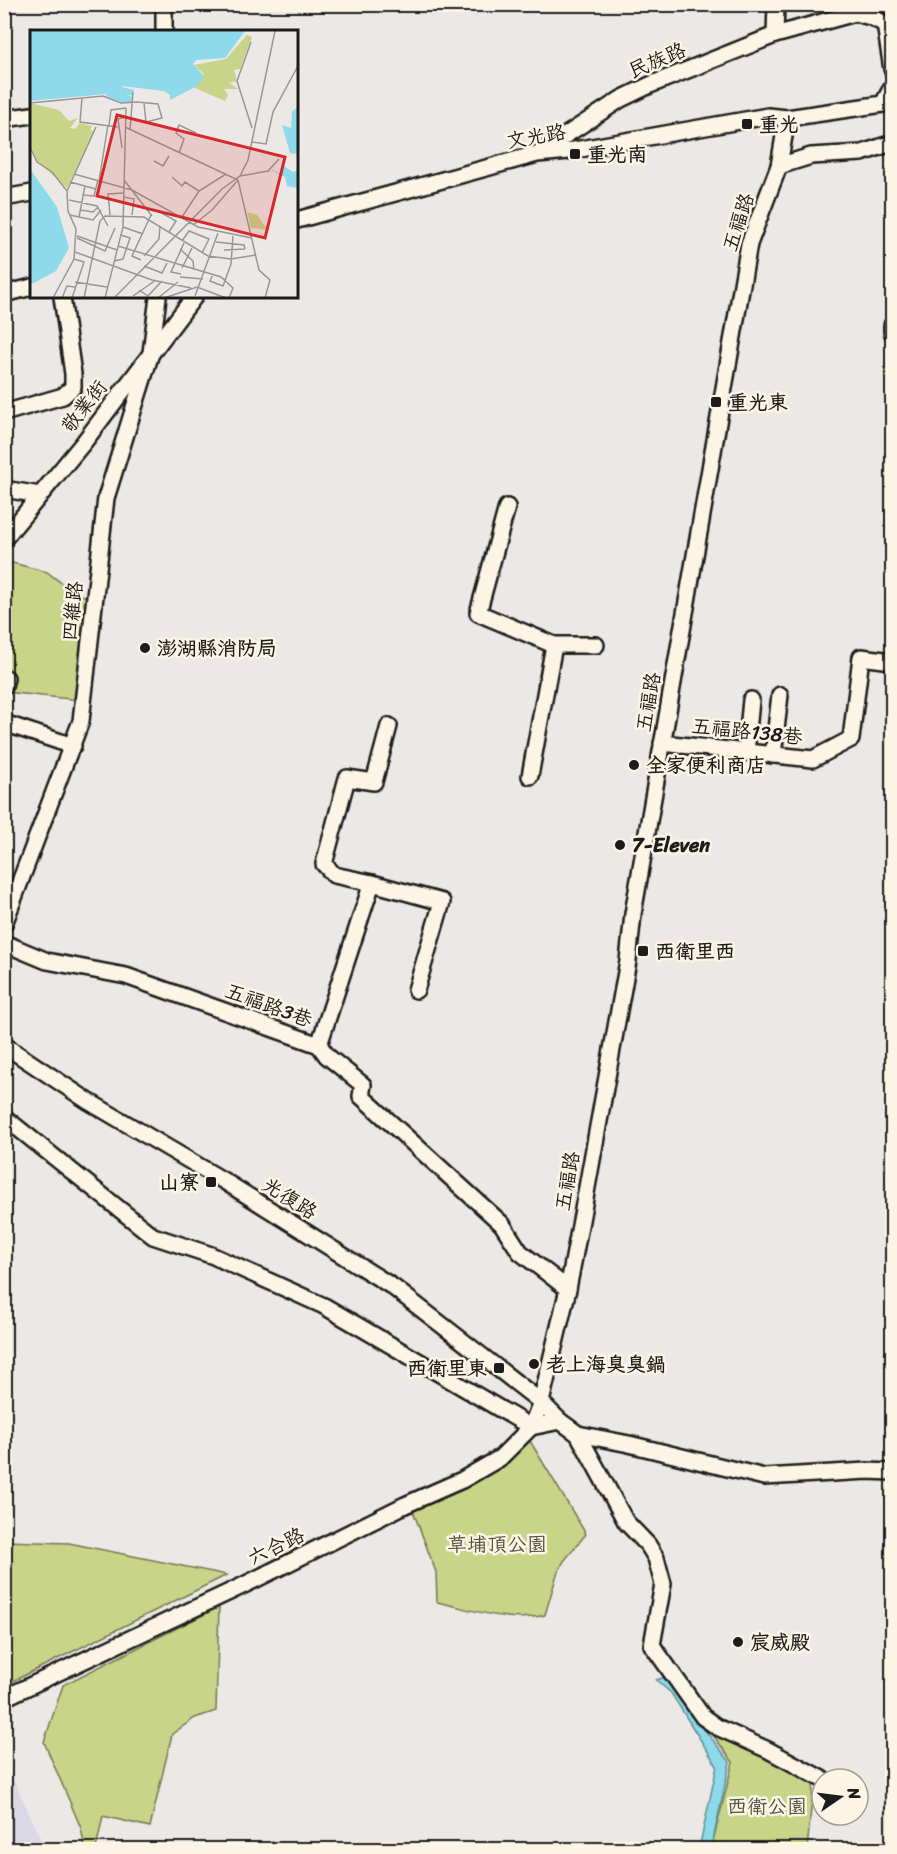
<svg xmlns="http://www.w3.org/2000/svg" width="897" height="1854" font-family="Sriracha,'LXGW WenKai TC',sans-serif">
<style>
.built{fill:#d9d8e4}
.green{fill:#c8d487;stroke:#727852;stroke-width:1.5}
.water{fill:#8ddaeb;stroke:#608e98;stroke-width:1.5}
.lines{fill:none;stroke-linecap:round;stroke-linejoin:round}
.minor-casing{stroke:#1c1c1c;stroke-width:20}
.minor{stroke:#fcf5e5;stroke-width:15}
.poi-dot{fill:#1c1c1c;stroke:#fcf5e5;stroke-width:2}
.labels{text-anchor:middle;stroke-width:5;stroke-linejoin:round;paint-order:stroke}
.street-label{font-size:20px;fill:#1c1c1c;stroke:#fcf5e5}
.poi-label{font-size:20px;font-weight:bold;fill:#1c1c1c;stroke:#fcf5e5;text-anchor:start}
.park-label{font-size:20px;fill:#50533c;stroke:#fcf5e5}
.inset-river{fill:none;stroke:#8ddaeb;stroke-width:3}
.inset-road{fill:none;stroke:#999695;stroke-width:1.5}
.view{fill:#d62828;fill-opacity:0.15;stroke:#d62828;stroke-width:3}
.inset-edge{fill:none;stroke:#1c1c1c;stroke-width:3}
</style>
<rect width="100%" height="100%" fill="#ece8e5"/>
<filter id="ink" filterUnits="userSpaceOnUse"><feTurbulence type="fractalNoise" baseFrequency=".0167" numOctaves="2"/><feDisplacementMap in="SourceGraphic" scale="12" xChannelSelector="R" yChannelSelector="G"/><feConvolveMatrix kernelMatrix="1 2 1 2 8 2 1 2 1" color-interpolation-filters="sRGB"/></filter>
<g filter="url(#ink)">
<polygon class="built" points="4,1760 5,1760 45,1849 5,1849"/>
<g class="green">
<polygon points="5,561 47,572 76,594 92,598 79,700 5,692"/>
<path d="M530 1441 586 1534 564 1561 557 1574 545 1615C510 1624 471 1609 437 1602L436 1572 413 1511 517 1451Z"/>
<polygon points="5,1541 69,1543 227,1575 5,1685"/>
<polygon points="219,1607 216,1711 195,1718 172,1734 150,1827 103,1816 96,1849 85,1849 81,1828 44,1742 63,1685"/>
<polygon points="706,1726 814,1779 807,1849 711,1849 733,1762"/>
</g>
<polygon class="water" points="669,1676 678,1696 730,1762 711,1849 699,1849 717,1766 671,1693 656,1680"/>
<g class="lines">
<g class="minor-casing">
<g id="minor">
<polyline points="164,32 164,4"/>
<polyline points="775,35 776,4"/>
<polyline points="4,119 32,115"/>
<polyline points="540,152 621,99 650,85 775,35 855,13 871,17 885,24 892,69"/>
<polyline points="779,166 811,156 862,153 892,143"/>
<polyline points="4,198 32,193"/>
<polyline points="297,220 537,154 569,151 768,116 787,118 883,104 892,87"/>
<polyline points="4,294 32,287"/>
<polyline points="892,325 892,332"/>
<polyline points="4,413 63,396 73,387 73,374 62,297"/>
<polyline points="4,489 40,495"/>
<polyline points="507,507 478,613 554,645 596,645"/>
<polyline points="4,539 84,442 194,297"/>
<polyline points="4,686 6,678"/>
<polyline points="4,723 73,746"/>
<polyline points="662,743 813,759 851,739 861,657 892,661"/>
<polyline points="746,752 751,700"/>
<polyline points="773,755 780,695"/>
<polyline points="530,776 554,645"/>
<polyline points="372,883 442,902 416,990"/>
<polyline points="4,924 81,721 106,498 151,353 158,297"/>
<polyline points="4,943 47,961 126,976 319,1045 327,1056 363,1085 361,1096 502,1224 520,1252 568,1289"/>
<polyline points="4,1045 88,1101 224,1181 393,1287 541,1402 560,1421 578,1434 626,1522 648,1545 656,1558 663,1584 652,1645 703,1717 717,1727 768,1750 822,1779"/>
<polyline points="319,1045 372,883 334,875 324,864 347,778 374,782 389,726"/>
<polyline points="4,1117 153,1236 211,1255 324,1306 531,1427 560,1421"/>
<polyline points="578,1434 629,1444 764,1477 867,1471 892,1472"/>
<polyline points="4,1698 240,1587 405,1505 462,1480 500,1458 531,1427 541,1402 568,1289 582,1215 628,961 633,914 663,740 749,244 779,166 787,118"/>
</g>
</g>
<use href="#minor" class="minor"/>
</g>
</g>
<g class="poi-dot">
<rect x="741" y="118" width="12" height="12" rx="3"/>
<rect x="569" y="148" width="12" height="12" rx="3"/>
<rect x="710" y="396" width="12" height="12" rx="3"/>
<circle cx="145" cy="648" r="6"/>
<circle cx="634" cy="765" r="6"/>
<circle cx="620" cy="845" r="6"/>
<rect x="637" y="945" width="12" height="12" rx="3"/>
<rect x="205" y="1176" width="12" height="12" rx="3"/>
<circle cx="534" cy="1364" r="6"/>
<rect x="493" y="1362" width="12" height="12" rx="3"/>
<circle cx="738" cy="1642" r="6"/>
</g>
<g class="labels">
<g class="street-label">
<text transform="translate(657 60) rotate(-23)" y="7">民族路</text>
<text transform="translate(536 136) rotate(-10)" y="7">文光路</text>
<text transform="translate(738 222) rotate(-72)" y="7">五福路</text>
<text transform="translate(84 406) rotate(-52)" y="7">敬業街</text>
<text transform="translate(72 611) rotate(-84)" y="7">四維路</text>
<text transform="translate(648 702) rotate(-80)" y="7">五福路</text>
<text transform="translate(747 731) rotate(6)" y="7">五福路138巷</text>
<text transform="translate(269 1005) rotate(20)" y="7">五福路3巷</text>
<text transform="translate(567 1181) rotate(-80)" y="7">五福路</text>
<text transform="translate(290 1198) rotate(32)" y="7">光復路</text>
<text transform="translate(276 1546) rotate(-26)" y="7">六合路</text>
</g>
<g class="poi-label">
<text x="759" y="131">重光</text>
<text x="587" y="161">重光南</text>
<text x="728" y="409">重光東</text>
<text x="157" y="655">澎湖縣消防局</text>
<text x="646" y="772">全家便利商店</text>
<text x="632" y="852">7-Eleven</text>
<text x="655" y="958">西衛里西</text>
<text x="199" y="1189" text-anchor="end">山寮</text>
<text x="546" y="1371">老上海臭臭鍋</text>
<text x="487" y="1375" text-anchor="end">西衛里東</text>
<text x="750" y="1649">宸威殿</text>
</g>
<g class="park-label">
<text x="497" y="1551">草埔頂公園</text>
<text x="767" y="1813">西衛公園</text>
</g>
</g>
<g transform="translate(30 30)">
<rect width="268" height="268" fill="#ece8e5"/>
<path d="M217 5 222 7 210 39 204 40 207 51 199 53 209 59H194L198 65 195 71 165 58 174 44 164 35 196 29ZM0 73 29 80 39 91 48 88 40 98 45 99 50 93 62 96 60 100 65 101 37 158 7 131 0 114ZM217 182 227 185 238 200 221 198Z" fill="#c8d487"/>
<path d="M0 1H215L195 28 166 30 163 34 174 46 167 56 140 70V65L134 61 92 56 91 63 92 57 104 60 103 66 96 64 102 67 101 72H91L76 66 78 60 76 64 0 71ZM268 77V124L260 123 252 95 261 98 262 81ZM254 136 263 142 268 140V158L257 156 255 147 243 141 234 144 243 140 251 144ZM0 139 27 177 39 218 26 241 0 255Z" fill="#8ddaeb"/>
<path class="inset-river" d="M77 1 89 64 100 69"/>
<path class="inset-road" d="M221 12 207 51 222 98M52 68 50 92 88 97M0 73 73 66 91 73 107 72 128 74 132 88 116 92 114 73M79 95 81 80 96 78M95 97 208 150 229 240 240 250 235 268M100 99 103 62M222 112 236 114 243 82 269 34M0 117 7 132 22 142 37 161 38 181 46 199 44 229 23 268M92 118 88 89 95 87M149 123 154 109 146 103 149 95 166 103M124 131 133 136 139 126M44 144 102 160 168 197 222 208M210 146 218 130 245 1M142 147 152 156 155 152 169 161M94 150 122 186M69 151 78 95M40 152 66 159M37 161 66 97M52 165 64 166 68 150M94 167 104 169 102 185M39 170 67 176 78 196M50 180 63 182 68 177M128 181 146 191 139 202M40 185 63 190 71 180M80 185 78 164 93 163M49 187 55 156M152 187 169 161 196 144M163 195 182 180 208 150M93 197 113 204M47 206 87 220M47 208 75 221 85 198M152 211 159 201 179 209 172 223M186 212 214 215 215 219M88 216 191 247 203 258 199 268M150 219 163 231 164 240M194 220 215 219M45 222 122 250 161 258M114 226 129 209 130 196M111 230 102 226 121 185M84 231 93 229 100 208 91 205M114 236 132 243 137 233M152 238 162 218M151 244 141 242 154 213M183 244 180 251 193 256 201 234 203 206M150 247 173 249M45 252 77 257M109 260 118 266 132 251M103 266 126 250M165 266 188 203M32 268 37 256 45 257M42 268 54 232 44 229M54 268 70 191 75 186 114 187 178 226 201 229 226 225M75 268 93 197 96 78M84 268 192 159 210 146 238 141 249 129M128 268 148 252M134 268 167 257 196 268"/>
<path class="view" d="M87 85 255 127 235 208 67 166Z"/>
<rect width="268" height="268" class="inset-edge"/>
</g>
<rect width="897" height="1854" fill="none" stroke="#fcf5e5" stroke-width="24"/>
<rect x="12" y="12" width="873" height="1830" fill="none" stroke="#1c1c1c" stroke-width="2" filter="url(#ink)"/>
<g transform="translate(840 1797) rotate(76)"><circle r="28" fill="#fcf5e5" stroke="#a29e95" stroke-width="1.5"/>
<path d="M0-4.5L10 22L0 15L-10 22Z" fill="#1c1c1c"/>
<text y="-9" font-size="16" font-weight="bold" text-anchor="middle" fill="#1c1c1c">N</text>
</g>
</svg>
